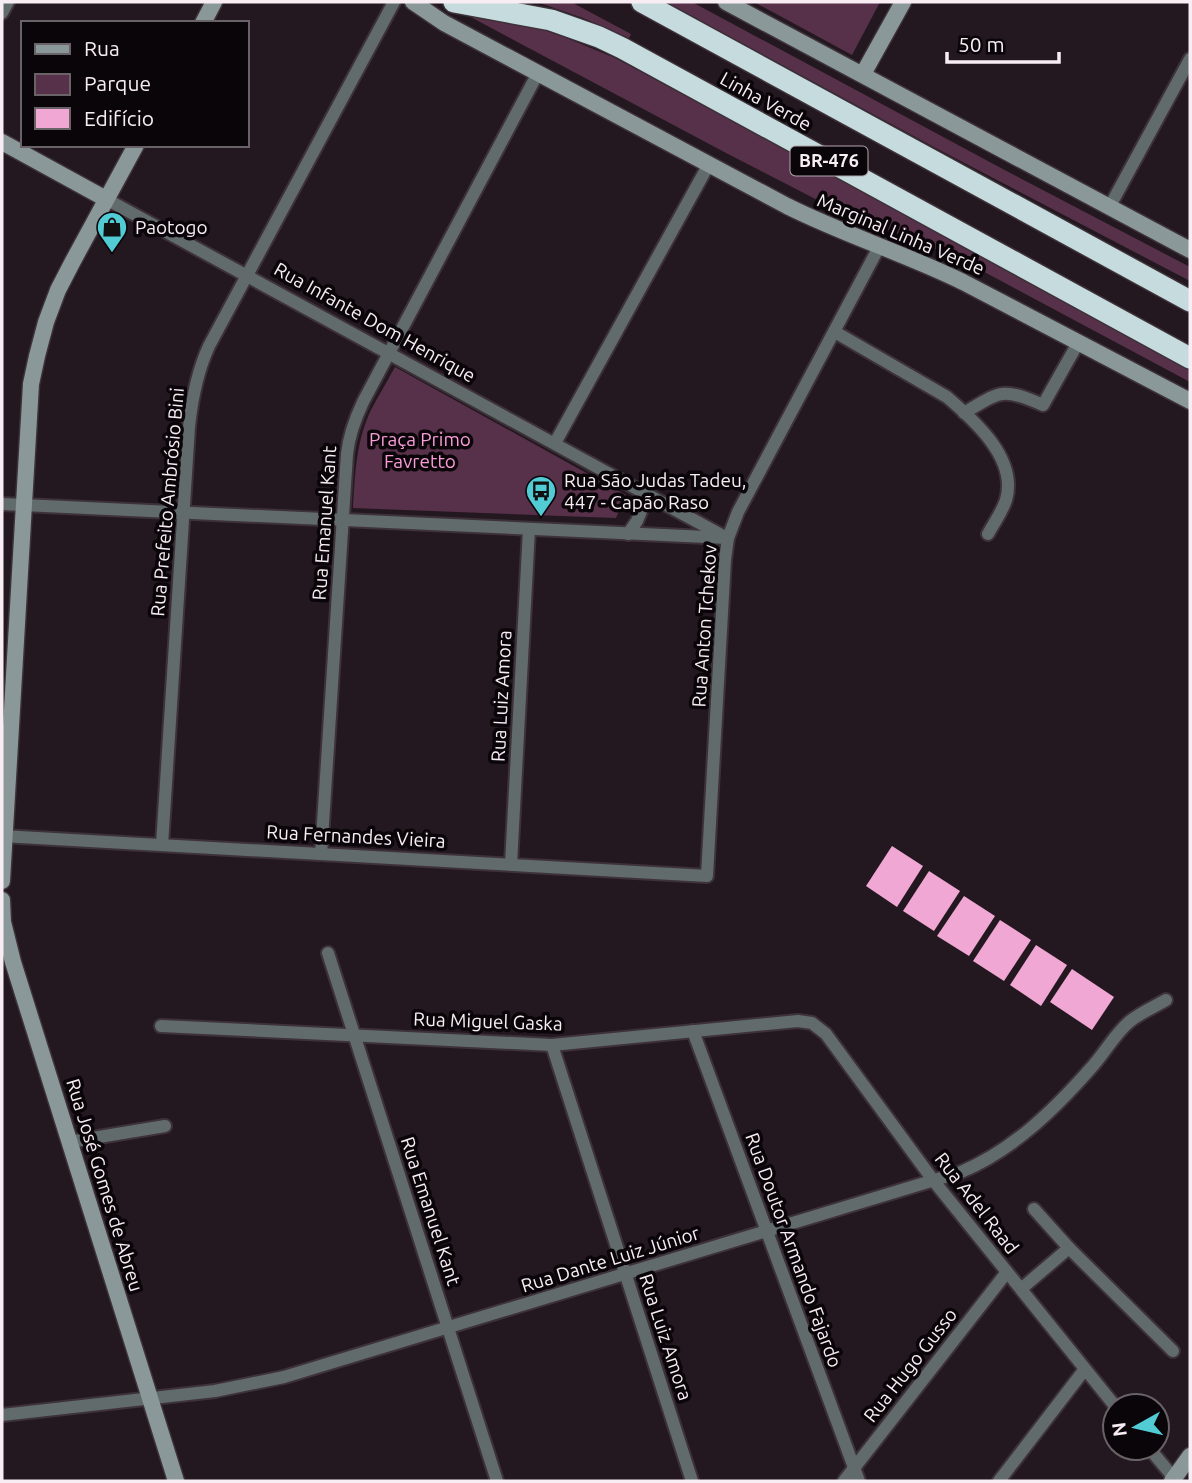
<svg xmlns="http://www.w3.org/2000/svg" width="1192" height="1483" font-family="Ubuntu,sans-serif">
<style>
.green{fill:#57314a}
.building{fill:#f0a7d4}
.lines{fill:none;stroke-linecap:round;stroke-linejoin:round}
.street-casing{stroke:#3d3239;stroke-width:16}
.secondary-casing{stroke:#3d3239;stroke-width:19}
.highway-casing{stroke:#3d3239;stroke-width:24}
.street{stroke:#626b6b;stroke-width:12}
.secondary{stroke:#8a9899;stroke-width:16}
.highway{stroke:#c5dbdd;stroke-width:21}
.labels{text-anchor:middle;stroke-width:7;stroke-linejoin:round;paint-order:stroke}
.shield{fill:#0a0508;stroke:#b0a7ac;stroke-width:2}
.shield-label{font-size:18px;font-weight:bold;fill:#f7edf3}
.street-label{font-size:19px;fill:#f7edf3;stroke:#0a0508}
.poi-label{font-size:19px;fill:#f7edf3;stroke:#0a0508;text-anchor:start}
.park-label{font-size:19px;fill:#f99cd8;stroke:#0a0508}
</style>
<rect width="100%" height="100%" fill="#241820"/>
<g class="green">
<polygon points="537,2 571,2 631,34 629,38 583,18"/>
<polygon points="666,2 692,2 999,167 1190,267 1190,281 932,146"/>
<polygon points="754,2 880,2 852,55"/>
<polygon points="450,6 523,23 564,37 615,58 1190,367 1190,382 960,259 829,206 728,154"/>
<path d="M395 367 626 495 616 518 353 508C355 475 356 441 371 410 378 396 387 382 395 367Z"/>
</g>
<g class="building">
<polygon points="892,846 923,866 897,907 866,886"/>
<polygon points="929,871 960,891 934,931 903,911"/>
<polygon points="964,896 995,916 969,956 937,936"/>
<polygon points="1000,920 1031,940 1004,981 973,961"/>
<polygon points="1036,945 1067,965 1041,1006 1010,985"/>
<polygon points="1072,969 1114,997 1092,1030 1050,1002"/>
</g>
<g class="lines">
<g class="street-casing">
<g id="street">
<polyline points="2,13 8,2"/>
<polyline points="106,199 725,537"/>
<polyline points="1110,206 1190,59"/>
<path d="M835 332 947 397C975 421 1018 459 1006 500 1002 512 994 523 988 534"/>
<path d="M964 413C1001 391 1002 387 1043 405L1078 343"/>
<polyline points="555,443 709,164"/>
<polyline points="2,504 728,538"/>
<polyline points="628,534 637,521 648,494"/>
<polyline points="2,836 707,876 725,560 728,538 738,512 879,247"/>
<path d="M162 845 189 427C192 398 197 372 209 346L394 2"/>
<path d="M321 854 347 454C349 435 355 419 363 402L538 73"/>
<polyline points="511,864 529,529"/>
<polyline points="328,953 497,1481"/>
<polyline points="161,1026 552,1045 798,1021 812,1023 826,1034 933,1180 1115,1406"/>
<polyline points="693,1031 859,1481"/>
<polyline points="552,1045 692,1481"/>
<polyline points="69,1142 165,1126"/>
<polyline points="1034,1209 1069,1248 1173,1351"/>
<polyline points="1021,1289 1069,1248"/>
<path d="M2 1415 215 1391 284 1377 961 1172C1013 1150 1054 1110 1091 1068 1104 1054 1114 1035 1129 1022 1140 1013 1154 1007 1166 1000"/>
<polyline points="1149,1448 1174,1478"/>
<polyline points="844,1481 1007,1272"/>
<polyline points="999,1481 1085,1369"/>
</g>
</g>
<g class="secondary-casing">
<g id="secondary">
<path d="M413 2 444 23 787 206C845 235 906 254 963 282L1190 401"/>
<polyline points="726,2 1190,250"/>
<polyline points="203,23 214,2"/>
<polyline points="863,74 903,2"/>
<polyline points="2,142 106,199"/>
<polyline points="2,881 31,384 37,356 46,322 58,290 73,261 136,145"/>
<polyline points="2,900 3,922 13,962 176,1481"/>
<polyline points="1172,1481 1190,1456"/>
</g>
</g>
<g class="highway-casing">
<g id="highway">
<polyline points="454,2 551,20 599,37 622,48 1190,358"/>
<polyline points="642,2 1190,301"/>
</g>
</g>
<use href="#street" class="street"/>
<use href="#secondary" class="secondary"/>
<use href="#highway" class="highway"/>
</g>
<defs>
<g id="shop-pin" transform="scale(1.575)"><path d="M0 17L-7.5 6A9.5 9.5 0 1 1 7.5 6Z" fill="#51ccd5" stroke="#0a0508"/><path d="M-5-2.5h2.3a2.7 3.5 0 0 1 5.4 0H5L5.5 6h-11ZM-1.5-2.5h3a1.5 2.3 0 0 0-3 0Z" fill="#111"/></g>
<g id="bus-pin" transform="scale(1.575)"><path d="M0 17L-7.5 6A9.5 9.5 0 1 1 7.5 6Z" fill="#51ccd5" stroke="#0a0508"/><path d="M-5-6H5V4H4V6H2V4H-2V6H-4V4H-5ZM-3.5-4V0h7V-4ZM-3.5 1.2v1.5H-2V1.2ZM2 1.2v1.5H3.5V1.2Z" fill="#111"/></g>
</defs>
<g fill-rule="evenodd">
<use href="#shop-pin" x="112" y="227"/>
<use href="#bus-pin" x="541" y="491"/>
</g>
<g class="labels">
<rect class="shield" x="790.5" y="146.5" width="77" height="29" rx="5"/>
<g class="shield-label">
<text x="829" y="167">BR-476</text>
</g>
<g class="street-label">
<text transform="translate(766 101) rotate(29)" y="7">Linha Verde</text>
<text transform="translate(901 234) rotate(23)" y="7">Marginal Linha Verde</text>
<text transform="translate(375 322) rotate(29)" y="7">Rua Infante Dom Henrique</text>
<text transform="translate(167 502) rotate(-85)" y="7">Rua Prefeito Ambrósio Bini</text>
<text transform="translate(324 523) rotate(-86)" y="7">Rua Emanuel Kant</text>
<text transform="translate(704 626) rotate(-86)" y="7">Rua Anton Tchekov</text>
<text transform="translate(501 696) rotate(-87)" y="7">Rua Luiz Amora</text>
<text transform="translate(356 836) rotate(3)" y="7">Rua Fernandes Vieira</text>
<text transform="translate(488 1021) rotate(2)" y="7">Rua Miguel Gaska</text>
<text transform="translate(105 1185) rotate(73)" y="7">Rua José Gomes de Abreu</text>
<text transform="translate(977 1203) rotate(52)" y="7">Rua Adel Raad</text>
<text transform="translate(431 1211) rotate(72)" y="7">Rua Emanuel Kant</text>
<text transform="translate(794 1250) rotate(70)" y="7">Rua Doutor Armando Fajardo</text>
<text transform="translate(610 1259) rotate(-17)" y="7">Rua Dante Luiz Júnior</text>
<text transform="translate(666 1337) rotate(72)" y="7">Rua Luiz Amora</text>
<text transform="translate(910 1365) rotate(-52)" y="7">Rua Hugo Gusso</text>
</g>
<g class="poi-label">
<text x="135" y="234">Paotogo</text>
<text x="564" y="487">Rua São Judas Tadeu,<tspan x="564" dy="22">447 - Capão Raso</tspan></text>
</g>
<g class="park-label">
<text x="420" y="446">Praça Primo<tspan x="420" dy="22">Favretto</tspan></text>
</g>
</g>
<rect width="1192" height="1483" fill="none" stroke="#f7edf3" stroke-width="7"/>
<rect x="21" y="21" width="228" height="126" fill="#0a0508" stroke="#696266" stroke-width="2"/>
<rect x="35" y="44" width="35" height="10" fill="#8a9899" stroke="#696266" stroke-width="2"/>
<text x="84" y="56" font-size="21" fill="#f7edf3">Rua</text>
<rect x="35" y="74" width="35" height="21" fill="#57314a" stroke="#696266" stroke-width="2"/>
<text x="84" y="91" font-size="21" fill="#f7edf3">Parque</text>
<rect x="35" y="108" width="35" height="21" fill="#f0a7d4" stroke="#696266" stroke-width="2"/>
<text x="84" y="126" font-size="21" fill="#f7edf3">Edifício</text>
<g transform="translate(1136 1427) rotate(262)"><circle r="33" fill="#0a0508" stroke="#696266" stroke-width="2"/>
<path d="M0-5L12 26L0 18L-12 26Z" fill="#51ccd5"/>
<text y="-10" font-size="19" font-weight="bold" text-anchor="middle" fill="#f7edf3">N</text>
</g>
<path d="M947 52v10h112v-10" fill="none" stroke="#f7edf3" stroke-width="3.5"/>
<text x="958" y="52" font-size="21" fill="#f7edf3" stroke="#0a0508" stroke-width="5" paint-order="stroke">50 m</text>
</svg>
